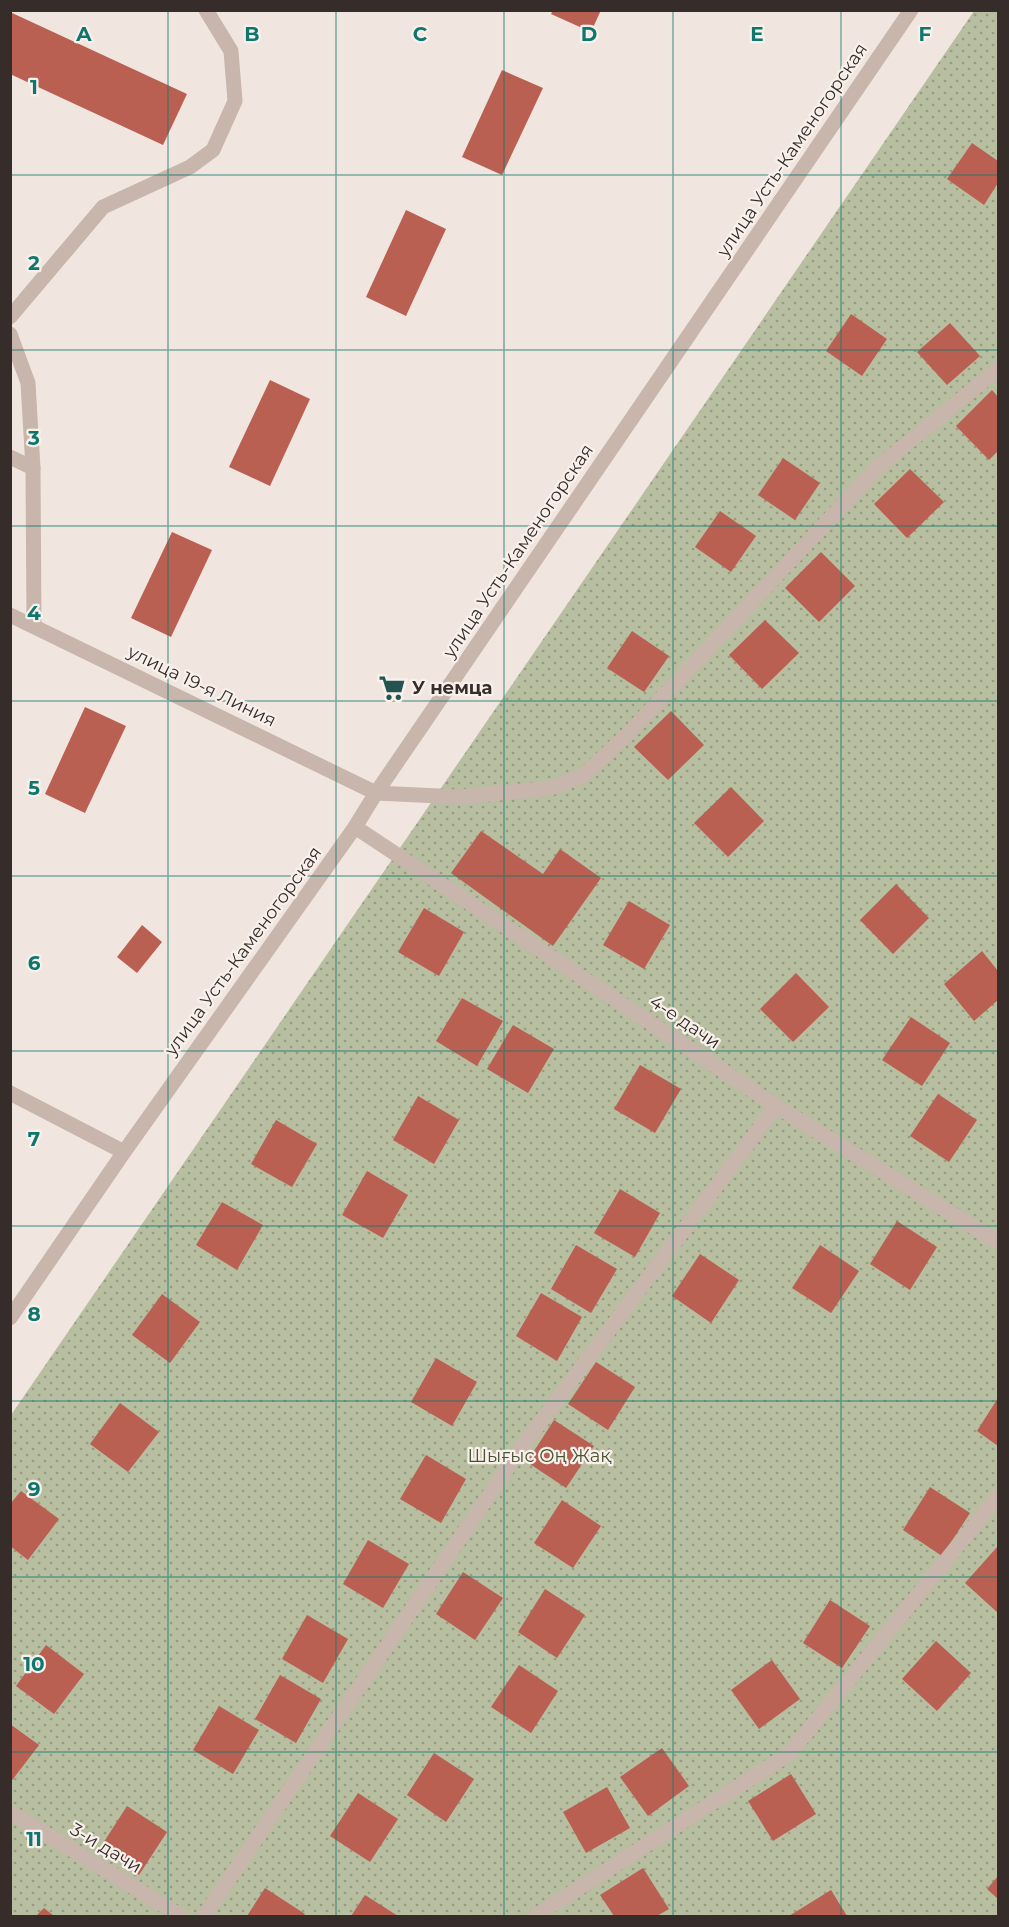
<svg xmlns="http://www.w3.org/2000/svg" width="1009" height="1927" font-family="Montserrat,sans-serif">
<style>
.garden{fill:url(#garden-dots)}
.building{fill:#ba6053}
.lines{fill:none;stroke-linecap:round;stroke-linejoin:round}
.service{stroke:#c8b5ac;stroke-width:15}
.minor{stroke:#c8b5ac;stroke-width:15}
.tertiary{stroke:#c8b5ac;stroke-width:15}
.grid{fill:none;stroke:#0f766e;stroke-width:1.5;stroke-opacity:0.55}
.labels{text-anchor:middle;stroke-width:4.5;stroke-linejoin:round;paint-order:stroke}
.street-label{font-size:18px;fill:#362d2a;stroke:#f8f1eb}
.poi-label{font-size:18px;font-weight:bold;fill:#362d2a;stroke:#f8f1eb;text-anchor:start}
.park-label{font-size:18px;fill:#4a5230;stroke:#f8f1eb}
.grid-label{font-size:20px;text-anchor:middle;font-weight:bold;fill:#0f766e;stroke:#f8f1eb;stroke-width:4.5;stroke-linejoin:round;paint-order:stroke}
</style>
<defs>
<pattern id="garden-dots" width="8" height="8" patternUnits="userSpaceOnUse" patternTransform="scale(1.5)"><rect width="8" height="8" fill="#b8bea0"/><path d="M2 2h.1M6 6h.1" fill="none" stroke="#969b83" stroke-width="1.8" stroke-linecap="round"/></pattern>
</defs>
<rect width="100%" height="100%" fill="#f1e6df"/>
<polygon class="garden" points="974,11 998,11 998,1916 11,1916 11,1415"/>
<g class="building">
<polygon points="553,10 601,10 591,32 551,14"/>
<polygon points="10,12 187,94 163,145 10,74"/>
<polygon points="502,70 543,88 502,175 462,157"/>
<polygon points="972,143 998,161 998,183 984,205 947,179"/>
<polygon points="406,210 446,229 406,316 366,297"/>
<polygon points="851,314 887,339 862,376 826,351"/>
<polygon points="950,323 980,356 947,385 917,352"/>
<polygon points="270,380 310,399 270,486 229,467"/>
<polygon points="992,390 998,397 998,451 989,460 956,426"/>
<polygon points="783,458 820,483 795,520 758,495"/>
<polygon points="910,469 944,502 907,538 874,504"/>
<polygon points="720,511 756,536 731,572 695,547"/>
<polygon points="172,532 212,550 171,637 131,618"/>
<polygon points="821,552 855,586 819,622 785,588"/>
<polygon points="765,620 799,653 762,689 729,655"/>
<polygon points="632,631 669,656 644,692 607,668"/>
<polygon points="85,707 126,726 85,813 45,794"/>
<polygon points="671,711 704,745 668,780 634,747"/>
<polygon points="731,787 764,821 728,857 694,823"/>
<polygon points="481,831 543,874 560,849 601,878 553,946 451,873"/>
<polygon points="896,884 929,918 893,954 860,920"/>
<polygon points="629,901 670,925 644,969 603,945"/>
<polygon points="424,908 464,932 439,976 398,952"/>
<polygon points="142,925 162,942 137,973 117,957"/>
<polygon points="982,951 998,971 998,1000 974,1021 944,984"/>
<polygon points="796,973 829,1007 793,1042 760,1009"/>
<polygon points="462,998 503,1021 477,1066 436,1041"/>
<polygon points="911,1017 950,1043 922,1086 882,1060"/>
<polygon points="513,1025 554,1049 528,1093 487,1069"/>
<polygon points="640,1065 681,1089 655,1133 614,1109"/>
<polygon points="938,1094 977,1120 949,1162 910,1136"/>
<polygon points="418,1096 459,1120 434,1164 393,1140"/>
<polygon points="276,1120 317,1144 292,1187 251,1164"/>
<polygon points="367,1171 408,1195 383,1238 342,1215"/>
<polygon points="620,1189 660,1213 635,1257 594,1233"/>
<polygon points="222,1202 263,1225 237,1270 196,1245"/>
<polygon points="897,1221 937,1247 910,1290 870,1264"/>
<polygon points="576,1245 617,1269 591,1313 551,1289"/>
<polygon points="820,1245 859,1271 831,1313 792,1288"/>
<polygon points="700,1254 739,1280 711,1323 672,1296"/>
<polygon points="541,1293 582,1317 557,1361 516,1336"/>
<polygon points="162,1294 200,1322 170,1363 132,1335"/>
<polygon points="436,1358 477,1382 452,1426 411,1402"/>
<polygon points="596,1362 635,1387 608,1430 568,1404"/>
<polygon points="998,1398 998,1446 977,1431"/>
<polygon points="120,1403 159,1432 128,1472 90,1444"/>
<polygon points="554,1420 594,1446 566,1488 527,1462"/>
<polygon points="426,1455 466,1479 441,1523 400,1499"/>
<polygon points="930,1487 970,1513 942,1556 903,1530"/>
<polygon points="21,1491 59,1519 28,1560 10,1546 10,1504"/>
<polygon points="562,1500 601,1526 573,1568 534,1543"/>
<polygon points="368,1540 409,1564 383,1608 343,1584"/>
<polygon points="998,1546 998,1613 965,1583"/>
<polygon points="463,1572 503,1598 475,1640 436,1614"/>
<polygon points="545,1589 585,1615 557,1658 518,1632"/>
<polygon points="830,1600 870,1626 842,1668 803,1643"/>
<polygon points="307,1615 348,1639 323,1683 282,1659"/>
<polygon points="936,1641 971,1673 937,1711 902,1679"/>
<polygon points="46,1645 84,1674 54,1714 16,1686"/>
<polygon points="772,1660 800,1699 759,1729 731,1690"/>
<polygon points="519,1665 558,1691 531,1733 491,1707"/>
<polygon points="280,1675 321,1699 296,1743 255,1719"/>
<polygon points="219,1706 259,1730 233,1774 193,1750"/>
<polygon points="10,1724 39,1745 10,1783"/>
<polygon points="662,1748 689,1786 648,1816 620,1777"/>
<polygon points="434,1753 474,1779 446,1822 407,1795"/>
<polygon points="791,1774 816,1814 773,1841 748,1801"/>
<polygon points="607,1787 630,1828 586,1853 563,1812"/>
<polygon points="358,1793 398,1819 370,1862 330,1836"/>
<polygon points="127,1806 167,1832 139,1875 100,1848"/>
<polygon points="643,1868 669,1909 657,1916 614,1916 600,1895"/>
<polygon points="998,1876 998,1899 987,1889"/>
<polygon points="265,1888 305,1914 303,1916 247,1916"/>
<polygon points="831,1890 847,1916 789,1916"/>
<polygon points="365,1895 398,1916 351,1916"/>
<polygon points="44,1908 54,1916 36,1916"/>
</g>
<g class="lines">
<g class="service">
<polyline points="10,317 103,207 190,167 213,150 235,101 231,51 206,10"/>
<polyline points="10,334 28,383 33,468 34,626"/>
<polyline points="10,457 33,468"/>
<polyline points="376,793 460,797 551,788 584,775 629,733 878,467 998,369"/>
<polyline points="355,827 776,1106 998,1242"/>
<polyline points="10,1812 181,1916"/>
<polyline points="204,1916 519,1451 776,1106"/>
<polyline points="535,1916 789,1754 998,1496"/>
</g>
<g class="minor">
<polyline points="10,615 376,793"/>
<polyline points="10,1093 124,1152"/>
</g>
<polyline class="tertiary" points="10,1318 124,1152 355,827 376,793 911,10"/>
</g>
<path class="grid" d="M168 10V1916M336 10V1916M504 10V1916M673 10V1916M841 10V1916M10 175H998M10 350H998M10 526H998M10 701H998M10 876H998M10 1051H998M10 1226H998M10 1401H998M10 1577H998M10 1752H998"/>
<defs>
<g id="supermarket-bare" transform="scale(2.07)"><path d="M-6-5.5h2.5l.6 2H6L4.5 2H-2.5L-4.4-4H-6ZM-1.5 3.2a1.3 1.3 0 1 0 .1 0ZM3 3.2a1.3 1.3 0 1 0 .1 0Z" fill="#245452" stroke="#f8f1eb" stroke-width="2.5" paint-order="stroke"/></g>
</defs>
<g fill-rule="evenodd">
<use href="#supermarket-bare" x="392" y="688"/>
</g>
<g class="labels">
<g class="street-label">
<text transform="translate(792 150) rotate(-56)" y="6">улица Усть-Каменогорская</text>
<text transform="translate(518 551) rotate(-56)" y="6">улица Усть-Каменогорская</text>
<text transform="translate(202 686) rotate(26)" y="6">улица 19-я Линия</text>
<text transform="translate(243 951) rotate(-54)" y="6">улица Усть-Каменогорская</text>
<text transform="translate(685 1022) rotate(34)" y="6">4-е дачи</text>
<text transform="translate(106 1848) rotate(31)" y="6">3-и дачи</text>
</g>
<g class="poi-label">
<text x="412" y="694">У немца</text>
</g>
<g class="park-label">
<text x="539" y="1462">Шығыс Оң Жақ</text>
</g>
</g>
<g class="grid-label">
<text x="84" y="41">A</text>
<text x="252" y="41">B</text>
<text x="420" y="41">C</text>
<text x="589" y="41">D</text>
<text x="757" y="41">E</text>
<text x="925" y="41">F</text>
<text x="34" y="94">1</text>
<text x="34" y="270">2</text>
<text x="34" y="445">3</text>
<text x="34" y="620">4</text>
<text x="34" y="795">5</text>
<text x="34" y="970">6</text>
<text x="34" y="1146">7</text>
<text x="34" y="1321">8</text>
<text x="34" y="1496">9</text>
<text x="34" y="1671">10</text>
<text x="34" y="1846">11</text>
</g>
<rect width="1009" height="1927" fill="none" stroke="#362d2a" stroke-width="24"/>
</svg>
